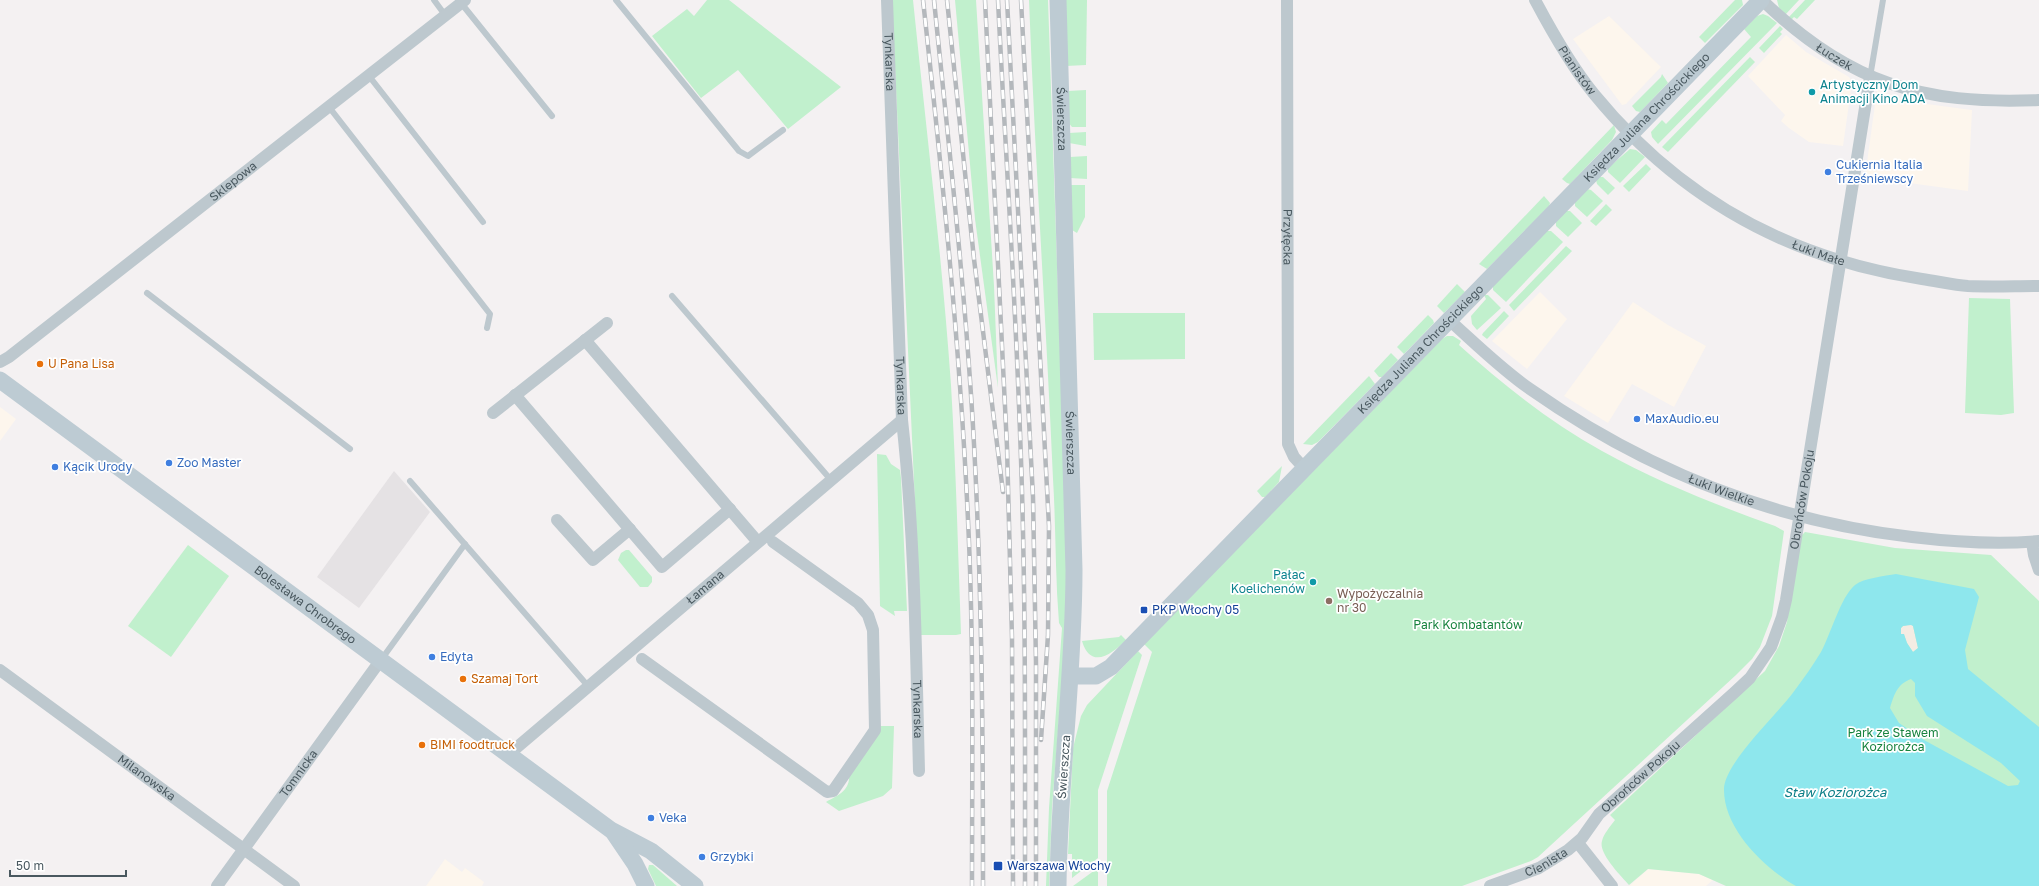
<svg xmlns="http://www.w3.org/2000/svg" width="2039" height="886" font-family="'Golos Text',sans-serif">
<style>
.commercial{fill:#fdf6ed}
.education{fill:#e5e2e4}
.green{fill:#c1f0cd}
.sand{fill:#f4ece3}
.water{fill:#8ee7ed;fill-rule:evenodd}
.lines{fill:none;stroke-linecap:round;stroke-linejoin:round}
.lane{stroke:#bdc8ce;stroke-width:6}
.street{stroke:#bdc8ce;stroke-width:12}
.secondary{stroke:#bdcbd3;stroke-width:17}
.rail-casing{stroke:#b4b8bc;stroke-width:4.5}
.rail{stroke:#fff;stroke-width:3;stroke-dasharray:9;stroke-linecap:butt}
.culture-dot{fill:#0f9aa8;stroke:#fff;stroke-width:1.5}
.shop-dot{fill:#3f7fe0;stroke:#fff;stroke-width:1.5}
.food-dot{fill:#e8710a;stroke:#fff;stroke-width:1.5}
.education-dot{fill:#8d6e63;stroke:#fff;stroke-width:1.5}
.transit-dot{fill:#1a4fb4;stroke:#fff;stroke-width:1.5}
.labels{text-anchor:middle;stroke-width:3.5;stroke-linejoin:round;paint-order:stroke}
.street-label{font-size:12px;fill:#49585f;stroke:#fff}
.culture-label{font-size:12px;fill:#0d838f;stroke:#fff;text-anchor:start}
.shop-label{font-size:12px;fill:#366cbe;stroke:#fff;text-anchor:start}
.food-label{font-size:12px;fill:#c56008;stroke:#fff;text-anchor:start}
.education-label{font-size:12px;fill:#785e54;stroke:#fff;text-anchor:start}
.transit-label{font-size:12px;fill:#164399;stroke:#fff;text-anchor:start}
.park-label{font-size:12px;fill:#17833e;stroke:#fff}
.water-label{font-size:13px;font-style:italic;fill:#0c7f88;stroke:#fff}
</style>
<rect width="100%" height="100%" fill="#f4f1f2"/>
<g class="commercial">
<polygon points="1609,16 1661,67 1626,104 1622,105 1573,39"/>
<polygon points="1786,35 1806,52 1849,77 1852,82 1843,146 1809,142 1789,128 1781,121 1785,115 1748,76"/>
<polygon points="1877,90 1912,102 1972,110 1968,191 1865,177"/>
<polygon points="1540,292 1567,319 1527,369 1492,341"/>
<polygon points="1633,302 1668,325 1706,346 1674,407 1632,384 1608,423 1564,396"/>
<polygon points="0,407 16,419 0,441"/>
<polygon points="445,859 462,872 465,868 484,882 482,886 426,886"/>
<polygon points="1648,869 1699,874 1713,880 1706,886 1629,886"/>
</g>
<polygon class="education" points="394,471 430,512 359,608 317,577"/>
<g class="green">
<polygon points="707,0 729,0 841,87 788,129 738,70 701,98 652,36 687,9 694,16"/>
<path d="M892 0H913C926 128 942 256 951 385 956 468 958 551 961 634L956 635H921Z"/>
<polygon points="955,0 976,0 994,286 998,388 975,219"/>
<path d="M1029 0H1048L1066 527V629L1052 808 1049 886H1046L1049 808 1062 628 1059 623C1055 575 1056 527 1053 479 1046 319 1035 160 1029 0Z"/>
<polygon points="1065,0 1087,0 1086,65 1066,66"/>
<polygon points="1735,0 1742,0 1743,5 1705,43 1699,37"/>
<polygon points="1777,0 1799,0 1785,15 1779,8"/>
<polygon points="1805,0 1815,0 1797,19 1794,17 1791,20 1788,18"/>
<polygon points="1763,14 1768,16 1777,23 1658,144 1652,137 1651,132 1662,120 1666,124 1751,37 1744,29 1757,16"/>
<polygon points="1780,26 1783,29 1780,32 1782,34 1764,53 1759,48"/>
<polygon points="1750,57 1755,62 1668,152 1662,147"/>
<polygon points="1662,74 1668,83 1640,112 1636,111 1632,106 1661,77"/>
<polygon points="1086,90 1086,127 1072,127 1068,122 1068,91"/>
<polygon points="1614,125 1616,132 1612,140 1570,184 1567,183 1562,179"/>
<polygon points="1086,132 1086,146 1069,143 1069,133"/>
<polygon points="1630,149 1636,150 1645,157 1620,183 1608,172 1608,168"/>
<polygon points="1087,156 1087,179 1070,178 1070,157"/>
<polygon points="1646,164 1651,169 1629,192 1623,186"/>
<polygon points="1599,177 1603,177 1615,188 1608,195 1597,184 1596,180"/>
<polygon points="1071,185 1085,185 1085,217 1077,233 1072,230"/>
<polygon points="1587,189 1591,190 1603,201 1587,217 1575,206 1575,202"/>
<polygon points="1544,196 1550,203 1549,206 1487,269 1479,264"/>
<polygon points="1606,204 1612,210 1596,226 1590,221"/>
<polygon points="1566,211 1570,211 1582,223 1568,237 1556,226 1556,222"/>
<polygon points="1547,231 1551,231 1563,242 1506,302 1493,290 1493,286"/>
<polygon points="1566,246 1572,251 1514,311 1509,305"/>
<polygon points="1457,284 1465,292 1444,313 1437,306"/>
<polygon points="1484,295 1488,295 1501,308 1477,330 1472,324 1471,316 1486,299"/>
<polygon points="1969,298 2010,299 2014,413 2001,415 1965,413"/>
<polygon points="1504,311 1509,316 1487,339 1482,335 1483,333"/>
<polygon points="1093,313 1185,313 1185,359 1094,360"/>
<polygon points="1428,315 1433,320 1434,323 1404,354 1397,347"/>
<path d="M1447 336H1453L1461 341 1459 345C1503 385 1550 422 1602 451 1658 482 1716 505 1775 526L1784 531 1772 616 1760 647 1752 659 1736 675 1538 857 1531 861 1462 886H1107V791L1152 652 1144 644 1442 339Z"/>
<polygon points="1391,353 1398,360 1382,377 1379,377 1374,371"/>
<polygon points="1369,376 1375,384 1318,442 1312,445 1303,444"/>
<polygon points="877,454 886,455 891,464 900,470 901,478 907,611 894,611 895,616 880,606"/>
<polygon points="1282,466 1279,482 1265,497 1262,497 1257,491"/>
<path d="M1805 532 1895 548 1991 555 2039 601V886H1726L1699 874 1648 869 1629 885C1621 876 1598 853 1602 841 1604 833 1610 827 1615 820L1610 815 1765 671 1779 646 1787 622 1799 538Z"/>
<polygon points="188,545 229,576 171,657 128,626"/>
<polygon points="626,550 629,550 652,577 652,582 648,587 640,587 618,560 621,553"/>
<path d="M1121 635 1126 640C1113 653 1091 671 1082 641L1119 637Z"/>
<polygon points="1138,651 1142,655 1098,790 1098,858 1072,878 1072,854 1068,854 1073,748 1081,716 1087,705"/>
<path d="M879 726H894L892 788 883 796 839 811 826 802C837 796 850 791 849 776Z"/>
<polygon points="649,865 653,865 677,886 656,886 648,869"/>
<polygon points="1095,870 1098,872 1098,886 1073,886"/>
</g>
<polygon class="sand" points="1911,624 1913,626 1918,648 1913,652 1907,643 1904,635 1901,634 1901,628 1903,626"/>
<path class="water" d="M1896 574 1974 589 1979 597 1965 650 1968 669 2039 727V886H1796C1764 868 1724 829 1724 790 1723 764 1778 714 1795 690 1804 678 1813 665 1821 652 1830 636 1841 596 1855 585 1864 578 1885 576 1896 574ZM1911 625 1913 626 1918 648 1913 652 1907 643 1904 634H1901V628L1903 626ZM1911 679 1915 683V696L1927 716 2001 763 2020 781 2018 785 2008 786 1924 740 1899 723 1890 708C1894 695 1897 684 1911 679Z"/>
<g class="lines">
<g class="lane">
<polyline points="434,0 445,15"/>
<polyline points="616,0 739,151 748,156 783,130"/>
<polyline points="461,3 552,116"/>
<polyline points="369,76 483,222"/>
<polyline points="1870,77 1883,0"/>
<polyline points="329,107 490,314 487,328"/>
<polyline points="147,293 350,449"/>
<polyline points="672,296 831,480"/>
<polyline points="410,481 588,686"/>
<polyline points="381,660 465,544"/>
</g>
<g class="street">
<path id="s1" d="M887 0 902 420C915 537 916 654 919 771"/>
<path id="s2" d="M1287 0 1288 444 1294 457 1304 468"/>
<path id="s3" d="M1535 0C1552 32 1571 66 1594 94 1680 199 1789 259 1922 279 1937 281 1953 285 1968 286 1991 287 2015 286 2039 286"/>
<path id="s4" d="M1762 0C1848 83 1921 105 2039 100"/>
<path id="s5" d="M1448 319C1475 343 1501 369 1530 389 1644 469 1773 521 1912 537 1954 542 1997 545 2039 541"/>
<polyline points="585,340 757,541"/>
<path id="s6" d="M0 362 9 357 465 0"/>
<polyline points="515,395 662,567 730,509"/>
<polyline points="493,413 607,323"/>
<polyline points="557,520 593,560 630,529"/>
<polyline points="2032,542 2034,555 2039,570"/>
<polyline points="642,659 827,792 833,791 875,730 873,630 868,615 858,603 773,542"/>
<path id="s7" d="M0 670 294 886"/>
<path id="s8" d="M508 755 902 420"/>
<polyline points="1578,843 1612,886"/>
<path id="s9" d="M217 886 380 661"/>
<path id="s10" d="M1490 886 1539 868 1568 850 1582 838 1599 814 1735 692 1750 678 1771 647 1782 617 1786 600 1870 77"/>
</g>
<g class="secondary">
<path id="s11" d="M1058 0 1074 570C1074 676 1059 780 1058 886"/>
<path id="s12" d="M0 380 611 830 651 851 695 886"/>
<path id="s13" d="M1071 676H1096L1111 667 1761 0"/>
<polyline points="614,833 635,864 646,886"/>
</g>
<g class="rail-casing">
<g id="rail">
<path d="M923 0C942 173 960 346 968 520 974 642 972 764 972 886"/>
<path d="M934 0C949 148 966 296 974 444 982 592 983 739 983 886"/>
<polyline points="947,0 974,259 1003,492"/>
<polyline points="985,0 1007,447 1012,638 1013,886"/>
<path d="M998 0C1005 144 1015 288 1020 432 1026 583 1025 735 1025 886"/>
<polyline points="1007,0 1033,497 1036,663 1036,886"/>
<polyline points="1021,0 1049,526 1048,635 1041,740"/>
</g>
</g>
<use href="#rail" class="rail"/>
</g>
<g class="culture-dot">
<circle cx="1812" cy="92" r="4"/>
<circle cx="1313" cy="582" r="4"/>
</g>
<g class="shop-dot">
<circle cx="1828" cy="172" r="4"/>
<circle cx="1637" cy="419" r="4"/>
<circle cx="169" cy="463" r="4"/>
<circle cx="55" cy="467" r="4"/>
<circle cx="432" cy="657" r="4"/>
<circle cx="651" cy="818" r="4"/>
<circle cx="702" cy="857" r="4"/>
</g>
<g class="food-dot">
<circle cx="40" cy="364" r="4"/>
<circle cx="463" cy="679" r="4"/>
<circle cx="422" cy="745" r="4"/>
</g>
<circle class="education-dot" cx="1329" cy="601" r="4"/>
<g class="transit-dot">
<rect x="1140" y="606" width="8" height="8" rx="2"/>
<rect x="993" y="861" width="10" height="10" rx="2"/>
</g>
<g class="labels">
<g class="street-label">
<text dy="4" stroke="none"><textPath href="#s4" startOffset="92">Łuczek</textPath></text>
<text dy="4" stroke="none"><textPath href="#s1" startOffset="62">Tynkarska</textPath></text>
<text dy="4" stroke="none"><textPath href="#s3" startOffset="82">Pianistów</textPath></text>
<text dy="4" stroke="none"><textPath href="#s13" startOffset="810">Księdza Juliana Chrościckiego</textPath></text>
<text dy="4" stroke="none"><textPath href="#s11" startOffset="119">Świerszcza</textPath></text>
<text dy="4" stroke="none"><textPath href="#s6" startOffset="295">Sklepowa</textPath></text>
<text dy="4" stroke="none"><textPath href="#s2" startOffset="237">Przyłęcka</textPath></text>
<text dy="4" stroke="none"><textPath href="#s3" startOffset="390">Łuki Małe</textPath></text>
<text dy="4" stroke="none"><textPath href="#s13" startOffset="486">Księdza Juliana Chrościckiego</textPath></text>
<text dy="4" stroke="none"><textPath href="#s1" startOffset="386">Tynkarska</textPath></text>
<text dy="4" stroke="none"><textPath href="#s11" startOffset="443">Świerszcza</textPath></text>
<text dy="4" stroke="none"><textPath href="#s5" startOffset="325">Łuki Wielkie</textPath></text>
<text dy="4" stroke="none"><textPath href="#s10" startOffset="526">Obrońców Pokoju</textPath></text>
<text dy="4" stroke="none"><textPath href="#s8" startOffset="259">Łamana</textPath></text>
<text dy="4" stroke="none"><textPath href="#s12" startOffset="379">Bolesława Chrobrego</textPath></text>
<text dy="4" stroke="none"><textPath href="#s1" startOffset="710">Tynkarska</textPath></text>
<text transform="translate(1064 767) rotate(-86)" y="4">Świerszcza</text>
<text dy="4" stroke="none"><textPath href="#s9" startOffset="139">Tomnicka</textPath></text>
<text dy="4" stroke="none"><textPath href="#s10" startOffset="190">Obrońców Pokoju</textPath></text>
<text dy="4" stroke="none"><textPath href="#s7" startOffset="182">Milanowska</textPath></text>
<text dy="4" stroke="none"><textPath href="#s10" startOffset="61">Cienista</textPath></text>
</g>
<g class="culture-label">
<text x="1820" y="89">Artystyczny Dom<tspan x="1820" dy="14">Animacji Kino ADA</tspan></text>
<text x="1305" y="579" text-anchor="end">Pałac<tspan x="1305" dy="14">Koelichenów</tspan></text>
</g>
<g class="shop-label">
<text x="1836" y="169">Cukiernia Italia<tspan x="1836" dy="14">Trześniewscy</tspan></text>
<text x="1645" y="423">MaxAudio.eu</text>
<text x="177" y="467">Zoo Master</text>
<text x="63" y="471">Kącik Urody</text>
<text x="440" y="661">Edyta</text>
<text x="659" y="822">Veka</text>
<text x="710" y="861">Grzybki</text>
</g>
<g class="food-label">
<text x="48" y="368">U Pana Lisa</text>
<text x="471" y="683">Szamaj Tort</text>
<text x="430" y="749">BIMI foodtruck</text>
</g>
<g class="education-label">
<text x="1337" y="598">Wypożyczalnia<tspan x="1337" dy="14">nr 30</tspan></text>
</g>
<g class="transit-label">
<text x="1152" y="614">PKP Włochy 05</text>
<text x="1007" y="870">Warszawa Włochy</text>
</g>
<g class="park-label">
<text x="1468" y="629">Park Kombatantów</text>
<text x="1893" y="737">Park ze Stawem<tspan x="1893" dy="14">Koziorożca</tspan></text>
</g>
<g class="water-label">
<text x="1835" y="797">Staw Koziorożca</text>
</g>
</g>
<path d="M10 870v6h116v-6" fill="none" stroke="#49585f" stroke-width="2"/>
<text x="16" y="870" font-size="12" fill="#49585f" stroke="#ffffff" stroke-width="3" paint-order="stroke">50 m</text>
</svg>
